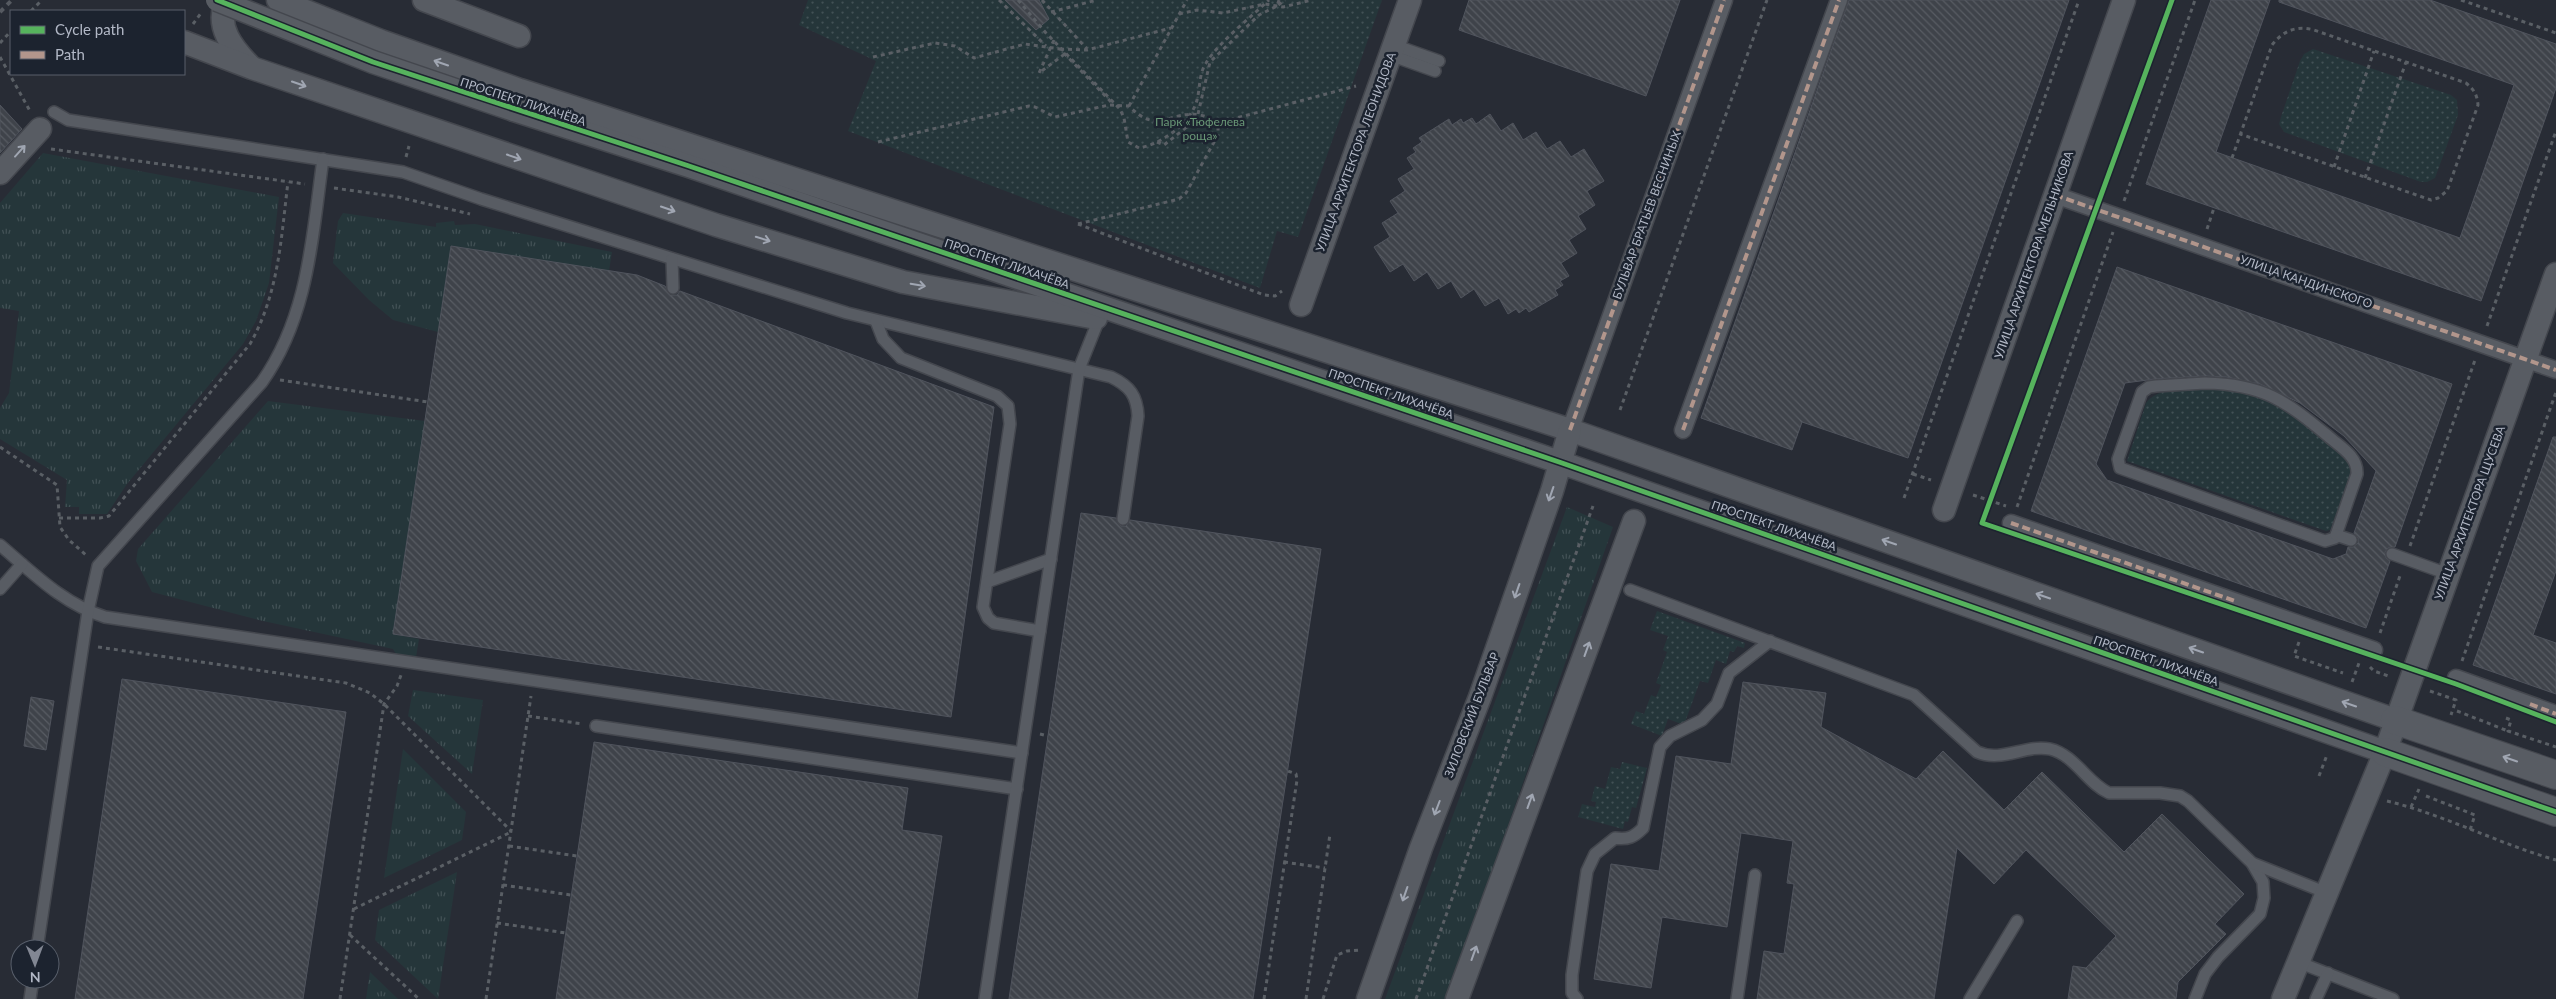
<svg xmlns="http://www.w3.org/2000/svg" width="2556" height="999" font-family="Lato,sans-serif">
<style>
.grass{fill:url(#grass-tufts)}
.park{fill:url(#park-dots)}
.building{fill:url(#building-back-hatch);stroke:#50545d;fill-rule:evenodd}
.lines{fill:none;stroke-linecap:round;stroke-linejoin:round}
.service-casing{stroke:#44474e;stroke-width:14}
.pedestrian-casing{stroke:#44474e;stroke-width:19}
.minor-casing{stroke:#44474e;stroke-width:25}
.tertiary-casing{stroke:#44474e;stroke-width:30}
.path{stroke:#5a5f65;stroke-width:3;stroke-dasharray:4 4;stroke-linecap:butt}
.service{stroke:#585c63;stroke-width:11}
.pedestrian{stroke:#585c63;stroke-width:16}
.minor{stroke:#585c63;stroke-width:22}
.tertiary{stroke:#585c63;stroke-width:28}
.rail{stroke:#565a61;stroke-width:4;stroke-dasharray:5 5;stroke-linecap:butt}
.minor-bridge-casing{stroke:#44474e;stroke-width:25;stroke-linecap:butt}
.path-bridge{stroke:#5a5f65;stroke-width:3;stroke-dasharray:4 4;stroke-linecap:butt}
.minor-bridge{stroke:#585c63;stroke-width:22}
.quiet{stroke:#b2968c;stroke-width:4;stroke-dasharray:8 4;stroke-linecap:butt}
.cycleway-casing{stroke:#1c232f;stroke-width:8}
.cycleway{stroke:#56b35d;stroke-width:5}
.oneway{stroke:#a0a6b2}
.labels{text-anchor:middle;stroke-width:5;stroke-linejoin:round;paint-order:stroke}
.street-label{font-size:12px;fill:#b2b8c6;stroke:#1c232f}
.park-label{font-size:12px;fill:#699776;stroke:#1c232f}
</style>
<defs>
<pattern id="grass-tufts" width="24" height="20" patternUnits="userSpaceOnUse" patternTransform="scale(1.25)"><rect width="24" height="20" fill="#25363a"/><path d="M3 7l-1-3M5 7V3M7 7l1-3M15 17l-1-3M17 17v-4M19 17l1-3" fill="none" stroke="#425155"/></pattern>
<pattern id="park-dots" width="8" height="8" patternUnits="userSpaceOnUse" patternTransform="scale(1.25)"><rect width="8" height="8" fill="#25363a"/><path d="M2 2h.1M6 6h.1" fill="none" stroke="#425155" stroke-width="1.8" stroke-linecap="round"/></pattern>
<pattern id="building-back-hatch" width="6" height="6" patternUnits="userSpaceOnUse" patternTransform="scale(1.25)"><rect width="6" height="6" fill="#3f434a"/><path d="M-1 5l2 2M0 0l6 6M5-1l2 2" fill="none" stroke="#585c63"/></pattern>
</defs>
<rect width="100%" height="100%" fill="#282c35"/>
<g class="grass">
<polygon points="43,153 279,197 269,283 256,321 243,344 127,484 107,514 79,514 79,507 65,507 67,480 0,439 0,408 9,393 19,311 0,308 0,203"/>
<polygon points="343,213 436,227 436,223 454,221 455,225 475,224 612,252 609,271 451,246 438,332 393,320 369,300 333,263 338,221"/>
<polygon points="268,401 425,421 393,634 419,639 416,657 396,654 393,649 263,621 152,592 136,561 138,549"/>
<polygon points="1567,507 1613,527 1447,999 1385,999"/>
<polygon points="413,690 483,700 472,774 408,716"/>
<polygon points="403,749 466,812 462,840 384,878"/>
<polygon points="457,872 438,999 375,940 379,910"/>
<polygon points="370,972 398,999 366,999"/>
</g>
<g class="park">
<polygon points="808,0 1382,0 1298,237 1277,231 1260,288 848,131 876,61 799,25"/>
<polygon points="2313,49 2451,95 2457,100 2458,115 2435,178 2427,182 2421,182 2284,132 2279,124 2281,117 2300,61 2304,54"/>
<path d="M2238 387 2278 402 2350 459 2352 473 2330 530 2326 531 2127 461 2146 403C2161 382 2214 388 2238 387Z"/>
<polygon points="1657,611 1745,643 1744,648 1737,646 1734,652 1730,651 1726,664 1716,660 1708,683 1700,681 1684,725 1668,719 1662,736 1631,724 1636,711 1644,714 1651,695 1656,697 1661,685 1656,683 1667,652 1663,650 1668,636 1650,630"/>
<polygon points="1622,762 1647,768 1636,808 1632,807 1628,822 1625,821 1623,829 1578,817 1582,804 1595,807 1596,802 1591,801 1595,786 1605,789 1611,767 1620,769"/>
</g>
<g class="building">
<polygon points="1005,0 1039,0 1049,19 1036,30"/>
<polygon points="1469,0 1680,0 1646,96 1459,30"/>
<polygon points="1849,0 2069,0 1908,458 1802,422 1792,450 1701,418"/>
<polygon points="2211,0 2270,0 2216,152 2460,238 2514,85 2279,2 2279,0 2430,0 2556,44 2556,88 2481,301 2146,184"/>
<polygon points="0,105 22,129 0,153"/>
<polygon points="1490,114 1501,131 1513,123 1523,140 1536,132 1547,149 1560,141 1571,157 1584,149 1604,181 1587,191 1595,205 1578,216 1586,229 1569,240 1577,253 1561,263 1569,276 1560,281 1563,285 1555,290 1558,295 1529,312 1526,308 1519,313 1516,309 1508,314 1499,298 1485,306 1474,289 1461,298 1451,281 1438,289 1427,272 1414,281 1403,264 1390,272 1374,247 1390,237 1382,223 1398,213 1390,201 1405,191 1398,179 1414,169 1407,158 1416,152 1413,148 1422,142 1419,138 1449,119 1452,125 1461,119 1463,123 1472,118 1476,124"/>
<polygon points="451,246 637,275 665,286 670,295 677,295 680,291 994,407 951,717 393,634"/>
<path d="M2117 267 2452 384 2395 547 2388 548 2385 552 2386 558 2390 561 2366 628 2031 511ZM2205 376 2226 377 2260 384 2300 403 2344 436 2376 471 2354 533 2358 538V543L2353 547H2348L2346 554 2333 559 2107 480 2096 464 2125 383 2155 379Z"/>
<polygon points="2553,437 2556,437 2556,571 2533,635 2556,643 2556,694 2473,665"/>
<polygon points="1081,513 1116,518 1121,526 1126,526 1130,520 1321,549 1253,999 1009,999"/>
<polygon points="122,679 346,712 303,999 75,999"/>
<polygon points="1743,682 1826,693 1821,727 1916,779 1943,751 2004,810 2042,772 2124,852 2162,814 2244,894 2215,924 2226,934 2178,982 2176,999 2068,999 2073,966 2086,968 2116,936 2026,850 1994,884 1957,848 1934,999 1757,999 1764,951 1784,954 1794,884 1787,883 1793,841 1741,833 1727,927 1662,917 1651,988 1594,979 1611,864 1659,871 1676,756 1731,764"/>
<polygon points="31,697 54,701 46,750 24,746"/>
<polygon points="594,742 908,788 902,830 942,836 917,999 556,999"/>
</g>
<g class="lines">
<g class="service-casing">
<g id="service">
<polyline points="1394,45 1439,61"/>
<polyline points="1390,55 1435,71"/>
<path d="M54 112 68 120 403 172 481 199 847 313 1111 377C1130 386 1137 396 1138 416L1123 519"/>
<polyline points="672,259 673,288"/>
<polyline points="876,321 883,339 901,358 997,396 1008,406 1010,424 983,607 988,618 994,623 1040,631"/>
<path d="M2205 383C2263 384 2286 401 2328 436 2340 447 2358 456 2357 474L2335 538 2325 541 2120 468 2118 459 2142 392 2149 387 2156 386Z"/>
<polyline points="2336,535 2351,540"/>
<path d="M0 545C33 573 63 604 105 617L1022 753"/>
<polyline points="2392,554 2448,574"/>
<polyline points="987,582 1051,559"/>
<polyline points="0,589 22,564"/>
<path d="M1630 590 1914 695 1977 752C2002 763 2025 744 2050 749 2075 755 2087 783 2109 793H2160L2180 796 2188 801 2252 863 2263 882 2264 898 2260 914 2218 957 2205 974 2195 999"/>
<polyline points="596,726 1017,789"/>
<polyline points="2252,863 2327,893"/>
<path d="M37 949 88 611 98 566 262 382C309 315 312 237 323 159"/>
<polyline points="2298,962 2393,999"/>
<polyline points="30,999 33,979"/>
<polyline points="985,999 1079,369 1099,319"/>
<path d="M1577 999 1572 993V975L1587 871 1595 854 1615 838C1628 840 1634 837 1643 828L1660 747 1670 736 1702 720 1717 704 1729 673 1770 641"/>
<polyline points="1737,999 1755,875"/>
<polyline points="1970,999 2017,921"/>
<polyline points="2316,999 2328,973"/>
</g>
</g>
<g class="pedestrian-casing">
<g id="pedestrian">
<polyline points="2055,195 2556,370"/>
<polyline points="1570,430 1724,0"/>
<polyline points="1683,430 1839,0"/>
<polyline points="2011,523 2374,650"/>
<polyline points="2456,678 2556,714"/>
</g>
</g>
<g class="minor-casing">
<g id="minor">
<path d="M227 0C214 26 233 49 251 67"/>
<polyline points="278,0 381,41 520,90 1570,430 2395,720"/>
<polyline points="424,0 519,36"/>
<polyline points="184,42 252,68 716,225 903,282 1096,318"/>
<polyline points="514,110 689,166 1562,463 2385,752"/>
<polyline points="0,173 40,129"/>
<polyline points="1301,305 1410,0"/>
<polyline points="1944,510 2124,0"/>
<polyline points="1368,999 1421,848 1480,697 1552,491 1570,430"/>
<polyline points="1457,999 1634,521"/>
<polyline points="2283,999 2385,752 2556,274"/>
</g>
</g>
<g class="tertiary-casing">
<g id="tertiary">
<polyline points="2395,720 2556,775"/>
<polyline points="2385,752 2556,812"/>
</g>
</g>
<g class="path">
<polyline points="999,0 1046,46"/>
<polyline points="1042,0 1087,49"/>
<polyline points="1279,0 1277,6 1285,0"/>
<polyline points="2461,0 2556,33"/>
<polyline points="31,11 42,0"/>
<polyline points="1051,12 1097,0"/>
<polyline points="1179,14 1197,10 1223,13 1265,4 1283,7 1312,0"/>
<polyline points="193,24 201,13"/>
<polyline points="1054,40 1039,73 1066,53"/>
<polyline points="0,43 11,31"/>
<polyline points="1060,49 1087,50 1171,28"/>
<polyline points="0,57 30,111"/>
<polyline points="873,57 935,43 955,46 974,58 1025,44 1060,49 1113,104"/>
<polyline points="1129,106 1187,0"/>
<polyline points="1198,114 1210,62 1259,15 1277,6"/>
<path d="M878 142 1029 106 1035 107 1055 117 1109 105 1129 106C1158 136 1169 110 1200 115 1206 116 1212 120 1218 123L1356 86"/>
<polyline points="1157,142 1164,145 1202,115"/>
<polyline points="51,149 305,184"/>
<polyline points="406,157 409,146"/>
<path d="M2232 158 2272 45C2283 31 2296 25 2314 30L2466 83C2474 90 2477 94 2478 105L2447 191 2438 198 2431 200 2240 134"/>
<polyline points="2334,167 2374,51"/>
<polyline points="2365,178 2406,62"/>
<polyline points="334,188 398,197 470,214"/>
<polyline points="2124,201 2195,0"/>
<polyline points="1078,224 1264,295 1275,296 1282,291"/>
<polyline points="1078,224 1179,199 1186,193 1218,135 1218,123"/>
<polyline points="2207,229 2214,208"/>
<polyline points="2487,326 2556,131"/>
<polyline points="280,380 428,402"/>
<polyline points="1620,410 1767,0"/>
<polyline points="0,447 57,485 60,527 69,540 86,555"/>
<polyline points="1913,474 1931,480"/>
<polyline points="1973,495 2006,506"/>
<polyline points="1904,498 2079,0"/>
<polyline points="2017,507 2113,232"/>
<path d="M59 518H100L109 516 250 344C279 293 281 238 288 182"/>
<polyline points="2410,546 2475,360"/>
<polyline points="2380,633 2401,573"/>
<polyline points="2299,642 2294,656 2343,673"/>
<polyline points="98,647 346,683 370,693 384,704 511,831"/>
<polyline points="2462,661 2556,392"/>
<polyline points="2370,667 2374,671 2391,677"/>
<polyline points="2352,682 2359,663"/>
<polyline points="2430,691 2456,700 2451,715"/>
<polyline points="2457,711 2508,731"/>
<polyline points="528,716 583,724"/>
<polyline points="2506,718 2511,720 2508,731 2556,747"/>
<polyline points="1040,734 1048,736"/>
<polyline points="2319,776 2327,755"/>
<polyline points="2426,796 2475,815 2470,830"/>
<path d="M2387 801C2445 815 2499 844 2556 860"/>
<polyline points="2411,807 2419,789"/>
<polyline points="509,846 577,856"/>
<polyline points="1284,862 1325,868"/>
<polyline points="503,885 571,895"/>
<polyline points="354,909 511,832"/>
<polyline points="497,923 566,933"/>
<polyline points="350,935 419,999"/>
<polyline points="340,999 384,704 397,686 401,675"/>
<polyline points="486,999 531,696"/>
<polyline points="1264,999 1297,780 1296,774 1288,771"/>
<polyline points="1306,999 1330,834"/>
<polyline points="1323,999 1337,955 1347,951 1360,950"/>
<polyline points="1416,999 1593,506"/>
</g>
<use href="#service" class="service"/>
<use href="#pedestrian" class="pedestrian"/>
<use href="#minor" class="minor"/>
<use href="#tertiary" class="tertiary"/>
<polyline class="rail" points="0,12 12,0"/>
<g class="minor-bridge-casing">
<polyline id="minor-bridge" points="217,0 373,62 514,110"/>
</g>
<path class="path-bridge" d="M1018 0 1046 33 1120 109 1124 118 1128 142 1139 148C1162 144 1191 123 1197 100 1200 89 1199 73 1206 63 1219 42 1251 17 1269 0"/>
<use href="#minor-bridge" class="minor-bridge"/>
<g class="quiet">
<polyline points="2055,195 2556,370"/>
<polyline points="1570,430 1724,0"/>
<polyline points="1683,430 1839,0"/>
<polyline points="2011,523 2235,601"/>
<polyline points="2530,704 2556,714"/>
</g>
<g class="cycleway-casing">
<g id="cycleway">
<polyline points="217,0 373,62 689,166 1562,463 2556,812"/>
<polyline points="2172,0 1982,523 2456,684 2556,722"/>
</g>
</g>
<use href="#cycleway" class="cycleway"/>
</g>
<defs><path id="oneway-shaft" d="M-6 0H5M1.5-3L5.5 0L1.5 3" fill="none" stroke-width="1.6" stroke-linecap="round" stroke-linejoin="round" transform="scale(1.25)"/></defs>
<g class="oneway">
<use href="#oneway-shaft" transform="translate(441 63) rotate(-161)"/>
<use href="#oneway-shaft" transform="translate(299 84) rotate(19)"/>
<use href="#oneway-shaft" transform="translate(20 151) rotate(-48)"/>
<use href="#oneway-shaft" transform="translate(514 157) rotate(19)"/>
<use href="#oneway-shaft" transform="translate(668 209) rotate(19)"/>
<use href="#oneway-shaft" transform="translate(763 239) rotate(17)"/>
<use href="#oneway-shaft" transform="translate(918 285) rotate(10)"/>
<use href="#oneway-shaft" transform="translate(1551 494) rotate(109)"/>
<use href="#oneway-shaft" transform="translate(1889 542) rotate(-161)"/>
<use href="#oneway-shaft" transform="translate(1517 591) rotate(109)"/>
<use href="#oneway-shaft" transform="translate(2043 596) rotate(-161)"/>
<use href="#oneway-shaft" transform="translate(1587 649) rotate(-70)"/>
<use href="#oneway-shaft" transform="translate(2196 650) rotate(-161)"/>
<use href="#oneway-shaft" transform="translate(2349 704) rotate(-161)"/>
<use href="#oneway-shaft" transform="translate(2510 759) rotate(-161)"/>
<use href="#oneway-shaft" transform="translate(1530 801) rotate(-70)"/>
<use href="#oneway-shaft" transform="translate(1437 808) rotate(111)"/>
<use href="#oneway-shaft" transform="translate(1405 894) rotate(109)"/>
<use href="#oneway-shaft" transform="translate(1474 953) rotate(-70)"/>
</g>
<g class="labels">
<g class="street-label">
<text transform="translate(523 102) rotate(18)" y="4">ПРОСПЕКТ ЛИХАЧЁВА</text>
<text transform="translate(1356 152) rotate(-70)" y="4">УЛИЦА АРХИТЕКТОРА ЛЕОНИДОВА</text>
<text transform="translate(1647 215) rotate(-70)" y="4">БУЛЬВАР БРАТЬЕВ ВЕСНИНЫХ</text>
<text transform="translate(2034 255) rotate(-71)" y="4">УЛИЦА АРХИТЕКТОРА МЕЛЬНИКОВА</text>
<text transform="translate(1007 264) rotate(19)" y="4">ПРОСПЕКТ ЛИХАЧЁВА</text>
<text transform="translate(2306 282) rotate(19)" y="4">УЛИЦА КАНДИНСКОГО</text>
<text transform="translate(1391 394) rotate(19)" y="4">ПРОСПЕКТ ЛИХАЧЁВА</text>
<text transform="translate(2470 513) rotate(-70)" y="4">УЛИЦА АРХИТЕКТОРА ЩУСЕВА</text>
<text transform="translate(1774 526) rotate(19)" y="4">ПРОСПЕКТ ЛИХАЧЁВА</text>
<text transform="translate(2156 661) rotate(19)" y="4">ПРОСПЕКТ ЛИХАЧЁВА</text>
<text transform="translate(1472 715) rotate(-69)" y="4">ЗИЛОВСКИЙ БУЛЬВАР</text>
</g>
<g class="park-label">
<text x="1200" y="126">Парк «Тюфелева<tspan x="1200" dy="14">роща»</tspan></text>
</g>
</g>
<rect x="10" y="10" width="175" height="65" fill="#1c232f" stroke="#585f6b"/>
<rect x="20" y="26" width="25" height="8" fill="#56b35d" stroke="#585f6b"/>
<text x="55" y="35" font-size="15" fill="#b2b8c6">Cycle path</text>
<rect x="20" y="51" width="25" height="8" fill="#b2968c" stroke="#585f6b"/>
<text x="55" y="60" font-size="15" fill="#b2b8c6">Path</text>
<g transform="translate(35 964) rotate(179)"><circle r="24" fill="#1c232f" stroke="#585f6b"/>
<path d="M0-4L9 19L0 12L-9 19Z" fill="#828793"/>
<text y="-8" font-size="14" font-weight="bold" text-anchor="middle" fill="#b2b8c6">N</text>
</g>
</svg>
